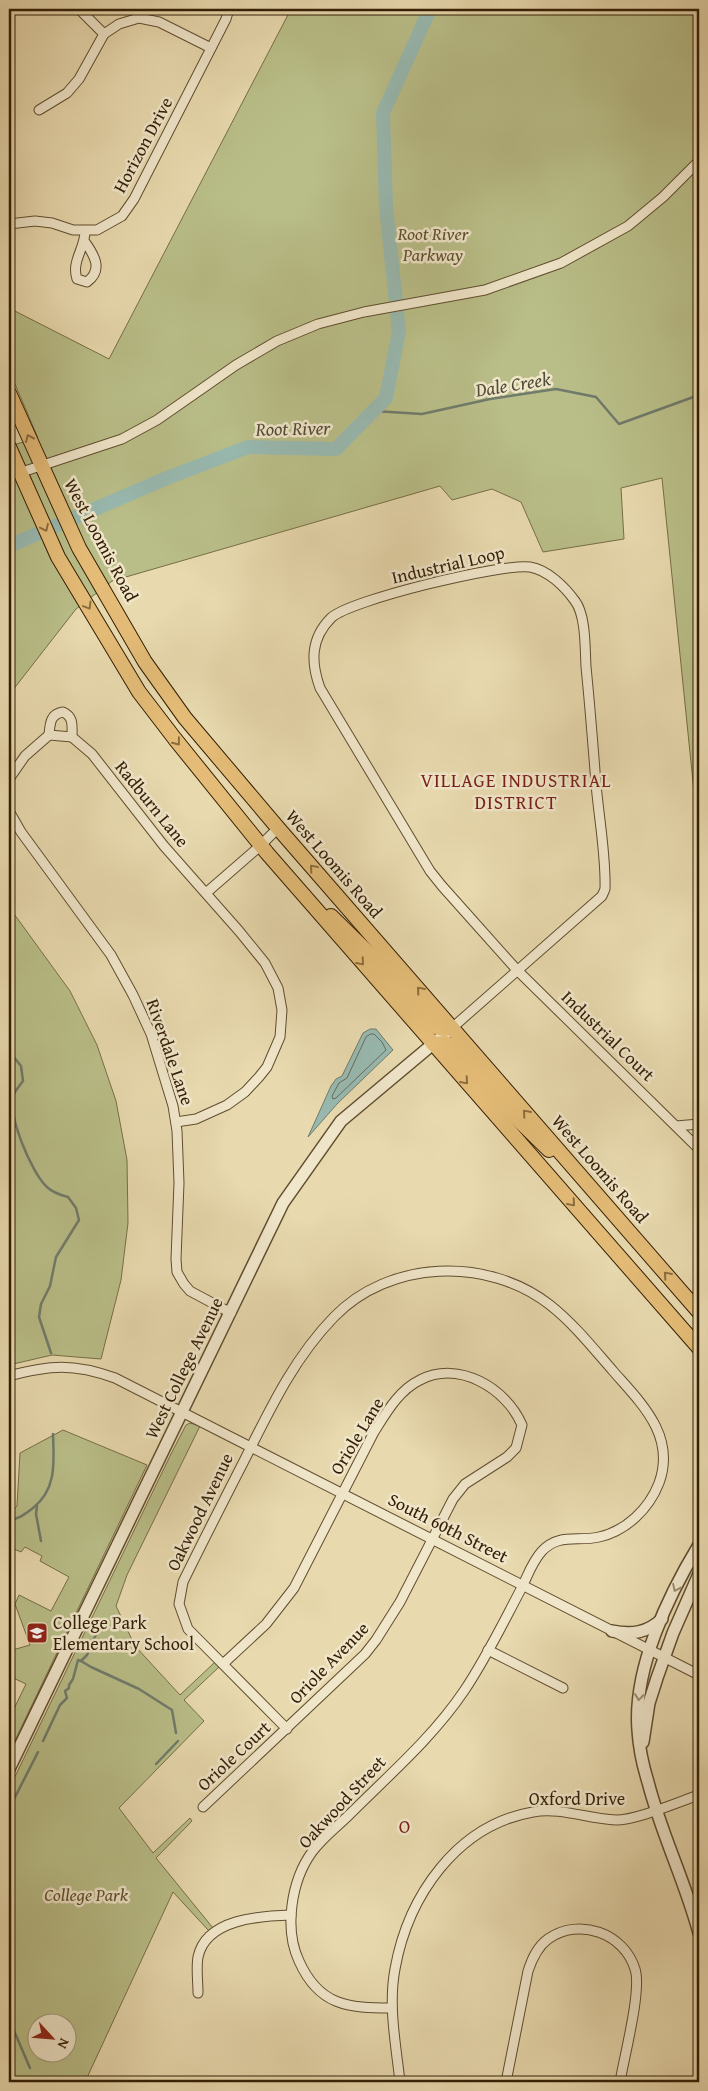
<svg xmlns="http://www.w3.org/2000/svg" width="708" height="2091" font-family="'Gentium Book Plus',serif">
<style>
.green{fill:#b9be88;stroke:#766e46;fill-rule:evenodd}
.water{fill:#98b9b0;stroke:#707b6c}
.lines{fill:none;stroke-linecap:round;stroke-linejoin:round}
.shore{stroke:#666c5a;stroke-width:1}
.stream{stroke:#707b6c;stroke-width:2.5}
.river{stroke:#98b9b0;stroke-width:14}
.minor-casing{stroke:#604d2f;stroke-width:11}
.tertiary-casing{stroke:#604d2f;stroke-width:14}
.primary-casing{stroke:#331e05;stroke-width:16}
.minor{stroke:#f0e6ca;stroke-width:9}
.tertiary{stroke:#f0e6ca;stroke-width:11}
.primary{stroke:#e4bc77;stroke-width:14}
.oneway{stroke:#8c6d3e}
.oneway2{stroke:#9b8c71}
.labels{text-anchor:middle;stroke-width:5;stroke-linejoin:round;paint-order:stroke}
.street-label{font-size:18px;fill:#331e05;stroke:#f0e6ca}
.park-label{font-size:18px;font-style:italic;fill:#5b4e2c;stroke:#f0e6ca}
.poi-label{font-size:18px;fill:#331e05;stroke:#f0e6ca;text-anchor:start}
.water-label{font-size:19px;font-style:italic;fill:#514c38;stroke:#f0e6ca}
.neighbourhood-label{font-size:19px;letter-spacing:1px;fill:#7a1f14;stroke:#f0e6ca}
</style>
<rect width="100%" height="100%" fill="#e8d9ae"/>
<filter id="stains"><feTurbulence type="fractalNoise" baseFrequency=".004" numOctaves="4"/><feColorMatrix values="0 0 0 0 .2 0 0 0 0 .09 0 0 0 0 .02 0 0 0 .5 -.17"/></filter>
<radialGradient id="worn" r=".72"><stop offset=".6" stop-color="#630" stop-opacity="0"/><stop offset="1" stop-color="#630" stop-opacity=".3"/></radialGradient>
<g class="green">
<polygon points="291,9 699,9 699,841 662,478 621,488 624,539 543,552 521,502 492,489 452,500 440,486 112,581 76,609 9,695 9,446 38,438 9,370 9,308 109,359"/>
<polygon points="9,907 70,991 97,1045 116,1101 127,1160 128,1223 121,1280 101,1359 52,1355 9,1365"/>
<path d="M190 1423 200 1426 127 1575 116 1606 135 1646 180 1695 215 1662 219 1667 184 1700 204 1721 119 1808 153 1853 190 1818 192 1821 156 1858 213 1928 209 1931 173 1892 85 2082H9V1789L171 1454 186 1425ZM38 2024H68V2054H38Z"/>
<polygon points="63,1430 147,1465 9,1753 9,1719 26,1684 9,1676 9,1651 30,1645 15,1604 19,1595 51,1611 69,1577 40,1561 42,1556 25,1547 21,1552 9,1547 9,1514 17,1506 20,1453"/>
</g>
<polygon class="water" points="370,1029 376,1029 393,1050 337,1104 308,1137 331,1086 336,1079 342,1076 363,1033"/>
<g class="lines">
<polygon class="shore" points="371,1034 374,1034 382,1042 386,1050 336,1098 333,1099 332,1096 339,1083 347,1078 366,1037"/>
<g class="stream">
<polyline points="374,411 422,414 490,399 556,389 596,397 619,424 699,395"/>
<polyline points="9,975 9,991"/>
<path d="M9 1051 21 1066 23 1081C20 1085 16 1090 14 1094 6 1113 32 1174 47 1187 53 1193 60 1195 68 1197L76 1208 79 1220 56 1257 50 1286 41 1304 39 1317 51 1353"/>
<polyline points="37,1506 36,1514 41,1541"/>
<path d="M9 1520C19 1519 25 1514 33 1508 57 1489 54 1462 53 1434"/>
<polyline points="81,1661 91,1667 139,1689 172,1710 176,1733"/>
<polyline points="43,1741 60,1705 67,1698 65,1691 69,1688 69,1685 73,1679 78,1660 81,1661 87,1655 101,1623"/>
<polyline points="156,1764 178,1741"/>
<polyline points="9,1809 38,1752"/>
<polyline points="9,2019 30,2068"/>
</g>
<polyline class="river" points="9,546 167,478 248,447 336,449 386,398 399,331 386,207 383,113 430,9"/>
<g class="minor-casing">
<g id="minor">
<polyline points="79,9 104,34"/>
<polyline points="39,110 67,93 79,79 104,34 119,24 139,18 159,22 211,48"/>
<polyline points="9,224 35,221 52,223 73,230 97,230 122,216 134,199 226,19 229,9"/>
<path d="M85 231C85 249 71 261 77 279L87 282C103 270 95 256 85 242"/>
<polyline points="19,473 122,439 157,420 236,365 277,341 318,324 364,312 485,290 561,263 628,226 663,197 699,161"/>
<path d="M49 735C50 724 50 714 63 712 74 717 72 726 72 737"/>
<polyline points="72,737 92,754 164,846 239,931 265,963 278,988 282,1010 280,1037 267,1067 259,1077 245,1092 227,1105 196,1119 176,1122"/>
<polyline points="9,779 25,756 49,735 72,737"/>
<polyline points="9,811 21,832 111,955 133,995 151,1034 173,1106 177,1131 179,1183 176,1259 177,1272 184,1284 190,1291 231,1313"/>
<polyline points="206,893 260,846 278,828"/>
<path d="M452 1028 602 896 605 889C606 855 599 819 596 784 593 745 590 706 586 667 585 649 586 615 575 601 565 587 548 570 530 567 503 563 349 600 331 618 310 639 311 663 320 688L430 871 442 886 517 970 699 1149"/>
<polyline points="676,1126 699,1124"/>
<path d="M9 1376C50 1365 73 1363 115 1378L699 1675"/>
<polyline points="488,1650 563,1688"/>
<path d="M287 1729 188 1629 179 1604 183 1582C203 1541 224 1500 245 1459 270 1409 294 1358 334 1317 389 1260 487 1256 550 1305 574 1324 593 1348 613 1371 642 1404 676 1436 659 1483 649 1509 626 1531 599 1537 577 1542 559 1533 542 1551 531 1563 527 1578 520 1591 502 1625 485 1660 464 1691 433 1737 389 1775 350 1814 338 1826 322 1838 312 1852 291 1881 284 1929 299 1961 319 2006 348 2008 392 2008"/>
<path d="M203 1807 365 1654 376 1640 400 1602 453 1499 465 1484 507 1457 516 1448 522 1425C506 1388 459 1360 420 1380 399 1390 386 1413 374 1432L294 1588 266 1624 223 1664"/>
<path d="M198 1993C198 1981 196 1968 198 1957 206 1919 259 1916 291 1915"/>
<path d="M400 2082C396 2045 388 2006 395 1969 408 1896 457 1825 533 1812 561 1807 588 1819 616 1820 637 1820 678 1802 699 1795"/>
<path d="M506 2082 528 1971C532 1959 537 1947 548 1939 579 1917 624 1933 635 1969 642 1990 624 2057 620 2082"/>
</g>
</g>
<g class="tertiary-casing">
<g id="tertiary">
<path d="M699 1545C668 1596 633 1669 638 1730 639 1747 643 1766 648 1782 661 1833 685 1881 699 1933"/>
<path d="M612 1631C632 1635 647 1633 662 1619"/>
<polyline points="643,1742 649,1703 657,1678 673,1633 699,1574"/>
<polyline points="9,1769 283,1203 341,1121 452,1028"/>
<polyline points="698,2082 699,2079"/>
</g>
</g>
<g class="primary-casing">
<g id="primary">
<polyline points="9,393 79,548 145,662 185,718 278,828 699,1312"/>
<polyline points="9,447 58,557 139,692 175,739 267,853 699,1348"/>
<polyline points="331,916 385,969 436,1027 443,1029 452,1028"/>
<polyline points="433,1044 445,1043 451,1045 500,1102 549,1150"/>
</g>
</g>
<use href="#minor" class="minor"/>
<use href="#tertiary" class="tertiary"/>
<use href="#primary" class="primary"/>
</g>
<defs><path id="oneway-chevron" d="M-2-3.5L2.5 0L-2 3.5" fill="none" stroke-width="1.6" stroke-linecap="round" stroke-linejoin="round" transform="scale(1.25)"/></defs>
<g class="oneway">
<use href="#oneway-chevron" transform="translate(29 438) rotate(-114)"/>
<use href="#oneway-chevron" transform="translate(45 528) rotate(65)"/>
<use href="#oneway-chevron" transform="translate(88 606) rotate(59)"/>
<use href="#oneway-chevron" transform="translate(177 742) rotate(52)"/>
<use href="#oneway-chevron" transform="translate(313 868) rotate(-131)"/>
<use href="#oneway-chevron" transform="translate(361 962) rotate(49)"/>
<use href="#oneway-chevron" transform="translate(420 990) rotate(-131)"/>
<use href="#oneway-chevron" transform="translate(465 1081) rotate(49)"/>
<use href="#oneway-chevron" transform="translate(526 1113) rotate(-131)"/>
<use href="#oneway-chevron" transform="translate(572 1203) rotate(49)"/>
<use href="#oneway-chevron" transform="translate(667 1275) rotate(-131)"/>
</g>
<g class="oneway2">
<use href="#oneway-chevron" transform="translate(676 1588) rotate(115)"/>
<use href="#oneway-chevron" transform="translate(639 1697) rotate(97)"/>
</g>
<defs>
<g id="school-square" transform="scale(1.125)"><rect x="-9" y="-9" width="18" height="18" rx="4" fill="#8f2418" stroke="#f0e6ca"/><path d="M0-5L7-2L0 1L-7-2ZM-4 1L0 2.5L4 1V4Q0 6-4 4Z" fill="#fff"/></g>
</defs>
<g fill-rule="evenodd">
<use href="#school-square" x="37" y="1633"/>
</g>
<g class="labels">
<g class="street-label">
<text transform="translate(143 145) rotate(-62)" y="6">Horizon Drive</text>
<text transform="translate(101 540) rotate(62)" y="6">West Loomis Road</text>
<text transform="translate(448 565) rotate(-13)" y="6">Industrial Loop</text>
<text transform="translate(152 804) rotate(51)" y="6">Radburn Lane</text>
<text transform="translate(334 864) rotate(49)" y="6">West Loomis Road</text>
<text transform="translate(608 1036) rotate(44)" y="6">Industrial Court</text>
<text transform="translate(170 1052) rotate(71)" y="6">Riverdale Lane</text>
<text transform="translate(600 1169) rotate(49)" y="6">West Loomis Road</text>
<text transform="translate(184 1368) rotate(-64)" y="6">West College Avenue</text>
<text transform="translate(357 1436) rotate(-59)" y="6">Oriole Lane</text>
<text transform="translate(200 1512) rotate(-64)" y="6">Oakwood Avenue</text>
<text transform="translate(448 1528) rotate(27)" y="6">South 60th Street</text>
<text transform="translate(329 1663) rotate(-46)" y="6">Oriole Avenue</text>
<text transform="translate(234 1756) rotate(-43)" y="6">Oriole Court</text>
<text x="577" y="1805">Oxford Drive</text>
<text transform="translate(342 1802) rotate(-47)" y="6">Oakwood Street</text>
</g>
<g class="park-label">
<text x="433" y="240">Root River<tspan x="433" dy="21">Parkway</tspan></text>
<text x="86" y="1901">College Park</text>
</g>
<g class="poi-label">
<text x="53" y="1629">College Park<tspan x="53" dy="21">Elementary School</tspan></text>
</g>
<g class="water-label">
<text transform="translate(513 384) rotate(-9)" y="7">Dale Creek</text>
<text transform="translate(293 428) rotate(-1)" y="7">Root River</text>
</g>
<g class="neighbourhood-label">
<text x="516" y="787">VILLAGE INDUSTRIAL<tspan x="516" dy="22">DISTRICT</tspan></text>
<text x="405" y="1833">O</text>
</g>
</g>
<rect width="708" height="2091" fill="none" stroke="#e8d9ae" stroke-width="30"/>
<rect x="10" y="10" width="688" height="2071" fill="none" stroke="#331e05" stroke-width="2.5"/>
<rect x="15" y="15" width="678" height="2061" fill="none" stroke="#331e05"/>
<g transform="translate(52 2038) rotate(116)"><circle r="24" fill="#f0e6ca" stroke="#a4967b"/>
<path d="M0-4L9 19L0 12L-9 19Z" fill="#8f2418"/>
<text y="-8" font-size="14" font-weight="bold" text-anchor="middle" fill="#331e05">N</text>
</g>
<rect width="100%" height="100%" filter="url(#stains)"/>
<rect width="100%" height="100%" fill="url(#worn)"/>
</svg>
